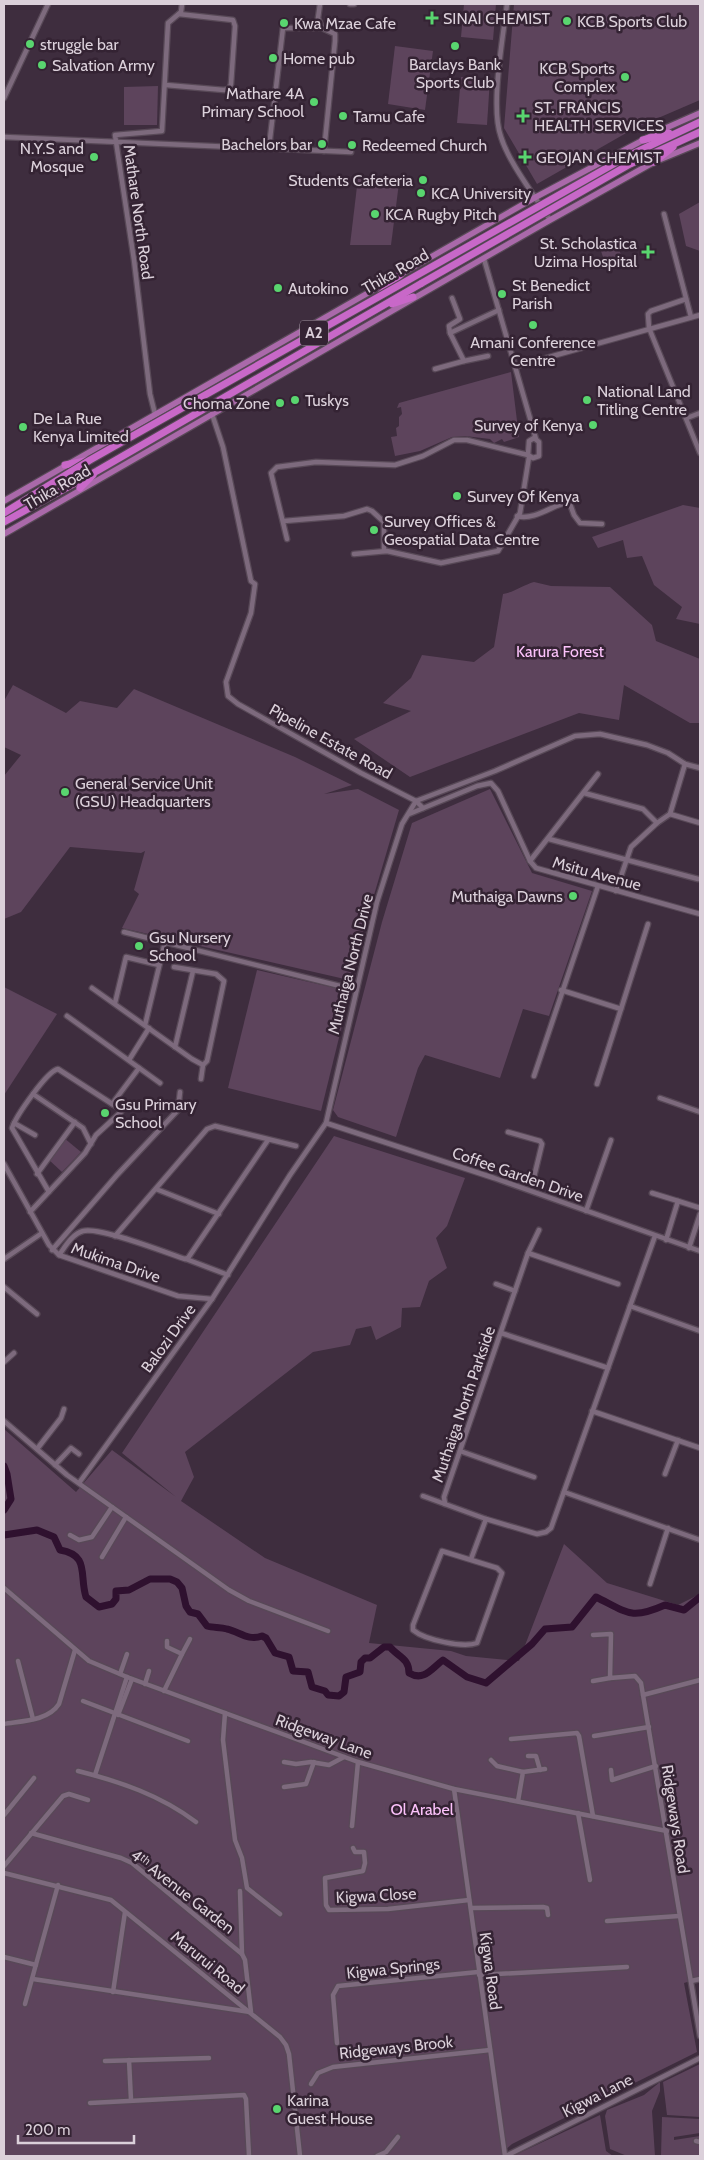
<svg xmlns="http://www.w3.org/2000/svg" width="704" height="2160" font-family="Cabin,sans-serif">
<style>
.green{fill:#5d445c}
.lines{fill:none;stroke-linecap:round;stroke-linejoin:round}
.river{stroke:#2f112f;stroke-width:7}
.minor-casing{stroke:#584957;stroke-width:7}
.major-casing{stroke:#584957;stroke-width:8}
.highway-casing{stroke:#584957;stroke-width:9}
.minor{stroke:#7d6a7d;stroke-width:4.5}
.major{stroke:#aa69aa;stroke-width:5.5}
.highway{stroke:#c868c8;stroke-width:7}
.highway-bridge-casing{stroke:#584957;stroke-width:9;stroke-linecap:butt}
.highway-bridge{stroke:#c868c8;stroke-width:7}
.poi-dot{fill:#59d56f;stroke:#342333;stroke-width:2}
.labels{text-anchor:middle;stroke-width:5;stroke-linejoin:round;paint-order:stroke}
.shield{fill:#342333;stroke:#a99ca8;stroke-width:1}
.shield-label{font-size:15px;font-weight:bold;fill:#dbd0da}
.poi-label{font-size:16px;fill:#dbd0da;stroke:#342333;text-anchor:start}
.street-label{font-size:16px;fill:#dbd0da;stroke:#342333}
.park-label{font-size:16px;fill:#fcc2fb;stroke:#342333}
</style>
<rect width="100%" height="100%" fill="#3e2d3e"/>
<g class="green">
<polygon points="464,4 496,4 493,40 461,37"/>
<polygon points="514,4 700,4 700,100 635,128 537,184 504,128"/>
<polygon points="395,46 433,51 425,110 388,104"/>
<polygon points="461,77 490,79 487,125 457,123"/>
<polygon points="158,86 157,125 124,125 124,87"/>
<polygon points="358,178 399,183 391,245 350,245"/>
<polygon points="700,202 700,251 686,246 679,214"/>
<polygon points="616,240 624,264 607,269 599,245"/>
<polygon points="511,372 519,437 504,442 502,439 494,443 490,439 465,436 452,437 420,451 395,456 391,437 397,436 396,428 399,426 399,417 402,414 401,407 397,408 399,403"/>
<polygon points="683,505 700,508 700,624 676,619 682,607 654,585 642,556 627,558 623,540 598,548 592,537"/>
<path d="M534 582 551 586 610 587 652 625 656 641 700 659V723H690L624 685 619 720 579 713 410 777 354 739 411 711 383 703 411 678 422 655 474 662 494 647 503 594C515 592 523 585 534 582Z"/>
<polygon points="13,685 66,713 80,701 117,708 134,689 295,757 352,785 324,794 358,789 399,810 349,980 122,928 139,894 134,890 145,851 141,853 70,847 21,912 4,919 4,776 21,755 4,747 4,701"/>
<polygon points="490,789 532,873 592,891 549,1016 523,1009 500,1078 425,1055 418,1068 396,1137 338,1117 333,1110 382,922 412,823"/>
<polygon points="257,970 344,990 349,997 321,1111 228,1088"/>
<polygon points="4,987 57,1014 4,1095"/>
<polygon points="334,1136 465,1178 447,1226 436,1238 447,1268 429,1281 420,1307 402,1308 401,1327 376,1340 371,1326 356,1329 350,1345 313,1352 185,1452 194,1477 181,1501 265,1558 377,1605 369,1643 451,1651 466,1656 519,1661 564,1544 607,1583 678,1605 700,1594 700,1978 684,1983 697,2052 512,2144 504,2151 505,2156 4,2156 4,1429 76,1492 112,1450 176,1497 122,1453"/>
<polygon points="64,1138 81,1152 62,1172 48,1159"/>
<polygon points="700,2064 700,2117 667,2115 663,2082"/>
<polygon points="660,2082 660,2091 652,2111 655,2156 627,2156 610,2149 605,2116 607,2110 644,2095"/>
<polygon points="600,2115 606,2151 613,2156 513,2156"/>
<polygon points="662,2117 700,2119 700,2133 674,2137 674,2140 700,2136 700,2156 661,2156"/>
</g>
<g class="lines">
<g class="river">
<polyline points="4,1466 7,1474 11,1499 4,1510"/>
<path d="M4 1535 37 1530 54 1537 60 1550C90 1555 79 1575 86 1597L99 1607 112 1604 116 1599V1591L129 1590 150 1579H170L177 1582 182 1588 186 1606 190 1612 198 1614 207 1626C213 1628 220 1627 227 1629 240 1632 248 1641 262 1636L266 1638 275 1653 289 1657 293 1671 308 1672 312 1687 325 1691 328 1695 339 1696 344 1692 346 1677 360 1672 361 1662 365 1658H370L384 1647H390C398 1657 409 1658 409 1673 424 1682 432 1668 443 1660L467 1677 486 1683 532 1644 545 1629 572 1627 596 1597C628 1613 631 1620 665 1605L684 1610 700 1597"/>
</g>
<g class="minor-casing">
<g id="minor">
<polyline points="320,4 318,18 322,28"/>
<polyline points="350,4 354,4"/>
<path d="M507 4C503 38 490 107 501 137 509 163 535 196 550 220"/>
<polyline points="166,85 224,90 229,89 231,84 235,26 233,20 179,14"/>
<polyline points="4,98 48,4"/>
<polyline points="4,137 351,152"/>
<polyline points="269,147 283,28 322,28 335,34 335,41 324,151"/>
<polyline points="664,214 691,317"/>
<polyline points="484,259 536,439"/>
<polyline points="686,299 651,311 648,314 649,328 700,453"/>
<polyline points="450,333 449,326 460,319 452,298"/>
<polyline points="464,361 488,356"/>
<polyline points="517,366 700,315"/>
<polyline points="435,369 464,361 450,333 499,310"/>
<polyline points="155,414 150,394 134,260 115,135 162,131 168,23 181,12 182,4"/>
<polyline points="212,414 223,447 251,581 255,584 251,613 226,682 228,696 238,704 361,773 416,801 423,808"/>
<polyline points="687,418 700,413"/>
<polygon points="534,438 539,442 539,456 533,458 528,455 529,441"/>
<path d="M517 516C537 522 561 498 570 504L574 515 580 523 602 524"/>
<polyline points="284,521 344,516 367,509 372,511 384,522 384,551"/>
<polyline points="287,539 271,473 277,467 316,462 395,465 423,456 454,440 467,440 528,455"/>
<polyline points="354,554 387,551 441,563 498,551 520,513 529,457"/>
<polyline points="584,793 643,809 657,823"/>
<polyline points="416,801 495,771 575,736 600,734 647,745 668,753 685,764 700,768"/>
<polyline points="409,814 477,786 491,783 498,791 530,861 536,868 700,914"/>
<polyline points="670,814 700,823"/>
<polyline points="549,839 698,879"/>
<polyline points="530,861 598,774"/>
<polyline points="616,891 631,847 657,823 670,814 685,764"/>
<polyline points="124,932 356,990"/>
<polyline points="92,988 192,1059 203,1065 207,1061 224,981 216,974 174,967"/>
<polyline points="561,990 621,1009 597,1084"/>
<polyline points="115,1003 126,957 159,965"/>
<polyline points="621,1009 648,924"/>
<polyline points="67,1016 160,1083"/>
<polyline points="145,1025 165,942"/>
<polyline points="175,1047 193,971"/>
<polyline points="129,1060 149,1028"/>
<polyline points="534,1076 598,886"/>
<polyline points="201,1079 203,1065"/>
<polyline points="33,1094 83,1128 91,1144"/>
<polyline points="660,1098 700,1112"/>
<polyline points="112,1104 139,1068"/>
<polyline points="14,1123 35,1135"/>
<polyline points="326,1123 494,1178 700,1251"/>
<polyline points="508,1132 540,1141 542,1144 534,1177"/>
<polyline points="4,1164 49,1245 59,1255 178,1296 212,1299"/>
<polyline points="37,1174 75,1122"/>
<polyline points="156,1189 219,1214"/>
<polyline points="652,1193 678,1201"/>
<polyline points="586,1211 611,1140"/>
<path d="M30 1212 85 1153 96 1135 121 1112 120 1109 58 1069C47 1071 16 1116 12 1128L49 1192"/>
<polyline points="115,1236 207,1129 215,1126 296,1146"/>
<polyline points="666,1240 678,1201 700,1208"/>
<polyline points="689,1248 700,1214"/>
<polyline points="52,1250 117,1175 178,1110 180,1092"/>
<polyline points="528,1253 618,1284"/>
<path d="M59 1255C65 1247 72 1234 83 1231 99 1226 167 1253 185 1259L188 1258 268 1140"/>
<polyline points="4,1259 42,1233"/>
<polyline points="186,1259 228,1275"/>
<polyline points="496,1284 515,1291"/>
<polyline points="4,1287 37,1314"/>
<polyline points="630,1306 700,1331"/>
<polyline points="501,1333 608,1368"/>
<polyline points="4,1362 14,1353"/>
<polyline points="592,1411 700,1448"/>
<polyline points="4,1421 67,1475 229,1590 249,1601 328,1631"/>
<polyline points="37,1449 61,1418 64,1409"/>
<polyline points="460,1451 534,1477"/>
<polyline points="55,1465 71,1448 79,1454"/>
<polyline points="665,1474 678,1440"/>
<polyline points="79,1483 212,1299 290,1175 326,1123 377,902 402,824 416,801"/>
<polyline points="564,1492 700,1540"/>
<polyline points="423,1496 486,1519 537,1534 546,1532 551,1528 655,1236"/>
<polyline points="445,1504 444,1497 528,1253 539,1230"/>
<polyline points="70,1535 79,1540 92,1537 112,1507"/>
<path d="M442 1551 497 1568 502 1573 477 1643C463 1648 425 1640 413 1630V1625Z"/>
<polyline points="102,1557 126,1517"/>
<polyline points="471,1559 486,1519"/>
<polyline points="650,1584 668,1528"/>
<polyline points="4,1588 89,1661 127,1677 277,1732 358,1762 454,1789 667,1831"/>
<polyline points="593,1635 611,1634 610,1678 635,1676 641,1683 700,2036"/>
<polyline points="182,1654 190,1639"/>
<polyline points="18,1661 33,1719"/>
<polyline points="120,1674 127,1654"/>
<polyline points="593,1681 610,1678"/>
<polyline points="145,1684 149,1671"/>
<polyline points="164,1691 182,1654 167,1647 167,1641"/>
<polyline points="643,1695 700,1680"/>
<polyline points="83,1701 188,1741"/>
<polyline points="225,1713 223,1740 235,1840 242,1858 247,1888 280,1914"/>
<polyline points="118,1715 132,1679"/>
<path d="M4 1724C22 1721 48 1721 59 1704L75 1650"/>
<polyline points="594,1736 649,1727"/>
<polyline points="511,1739 577,1733 579,1736 593,1816"/>
<polyline points="528,1756 536,1756 540,1770"/>
<polyline points="491,1760 497,1766 523,1772"/>
<polyline points="284,1762 296,1764 311,1762 329,1765 344,1757"/>
<polyline points="611,1770 612,1780 656,1766"/>
<path d="M78 1771C121 1782 160 1795 196 1822"/>
<polyline points="95,1775 127,1677"/>
<polyline points="284,1787 306,1784 314,1762"/>
<polyline points="454,1789 505,2156"/>
<polyline points="518,1801 523,1772 545,1769"/>
<polyline points="578,1813 590,1880"/>
<polyline points="4,1815 34,1778"/>
<polyline points="352,1826 358,1762"/>
<polyline points="31,1833 121,1858 132,1863 242,1954 245,1960 251,2012"/>
<polyline points="353,1848 355,1852 364,1852 365,1863 363,1871 325,1878 326,1905 329,1910 388,1909 469,1900"/>
<polyline points="4,1866 63,1796 69,1794 88,1800"/>
<polyline points="4,1873 111,1900 280,2037 286,2045 289,2054 300,2156"/>
<polyline points="240,1891 242,1954"/>
<polyline points="471,1908 543,1907 547,1908 548,1915"/>
<polyline points="607,1921 679,1916"/>
<polyline points="4,1957 36,1965"/>
<polyline points="479,1975 627,1967"/>
<polyline points="33,1979 250,2012"/>
<polyline points="691,1981 700,1979"/>
<polyline points="113,1992 125,1912"/>
<polyline points="25,2004 58,1885"/>
<polyline points="337,2043 333,1995 338,1986 478,1972"/>
<polyline points="129,2060 131,2100"/>
<polyline points="105,2061 209,2058"/>
<polyline points="311,2084 318,2073 333,2067 490,2050"/>
<polyline points="90,2103 244,2095 246,2099 249,2156"/>
<polyline points="696,2141 700,2142"/>
<polyline points="377,2156 386,2152 398,2137"/>
<polyline points="506,2156 700,2058"/>
</g>
</g>
<g class="major-casing">
<g id="major">
<polyline points="4,501 536,197 666,128 700,113"/>
<polyline points="4,534 550,220 654,162 700,143"/>
</g>
</g>
<g class="highway-casing">
<g id="highway">
<polyline points="643,140 669,133"/>
<polyline points="626,157 700,122"/>
<polyline points="654,162 673,147"/>
<polyline points="630,164 700,132"/>
<polyline points="381,294 401,274"/>
<polyline points="392,304 413,297"/>
<polyline points="65,465 90,460"/>
<polyline points="80,488 93,475"/>
<polyline points="4,522 97,471 422,283"/>
</g>
</g>
<use href="#minor" class="minor"/>
<use href="#major" class="major"/>
<use href="#highway" class="highway"/>
<g class="highway-bridge-casing">
<g id="highway-bridge">
<polyline points="422,283 630,164"/>
<polyline points="4,513 90,460 626,157"/>
</g>
</g>
<use href="#highway-bridge" class="highway-bridge"/>
</g>
<g class="poi-dot">
<path d="M429.5 10.5h5v5h5v5h-5v5h-5v-5h-5v-5h5z"/>
<circle cx="567" cy="21" r="5"/>
<circle cx="284" cy="23" r="5"/>
<circle cx="30" cy="44" r="5"/>
<circle cx="455" cy="46" r="5"/>
<circle cx="273" cy="58" r="5"/>
<circle cx="42" cy="65" r="5"/>
<circle cx="625" cy="77" r="5"/>
<circle cx="314" cy="102" r="5"/>
<circle cx="343" cy="116" r="5"/>
<path d="M520.5 108.5h5v5h5v5h-5v5h-5v-5h-5v-5h5z"/>
<circle cx="322" cy="144" r="5"/>
<circle cx="352" cy="145" r="5"/>
<circle cx="94" cy="157" r="5"/>
<path d="M522.5 149.5h5v5h5v5h-5v5h-5v-5h-5v-5h5z"/>
<circle cx="423" cy="180" r="5"/>
<circle cx="421" cy="193" r="5"/>
<circle cx="375" cy="214" r="5"/>
<path d="M645.5 244.5h5v5h5v5h-5v5h-5v-5h-5v-5h5z"/>
<circle cx="278" cy="288" r="5"/>
<circle cx="502" cy="294" r="5"/>
<circle cx="533" cy="325" r="5"/>
<circle cx="295" cy="400" r="5"/>
<circle cx="587" cy="400" r="5"/>
<circle cx="280" cy="403" r="5"/>
<circle cx="593" cy="425" r="5"/>
<circle cx="23" cy="427" r="5"/>
<circle cx="457" cy="496" r="5"/>
<circle cx="374" cy="530" r="5"/>
<circle cx="65" cy="792" r="5"/>
<circle cx="573" cy="896" r="5"/>
<circle cx="139" cy="946" r="5"/>
<circle cx="105" cy="1113" r="5"/>
<circle cx="277" cy="2109" r="5"/>
</g>
<g class="labels">
<rect class="shield" x="300" y="320.5" width="28" height="25" rx="4"/>
<g class="shield-label">
<text x="314" y="338">A2</text>
</g>
<g class="poi-label">
<text x="443" y="24">SINAI CHEMIST</text>
<text x="577" y="27">KCB Sports Club</text>
<text x="294" y="29">Kwa Mzae Cafe</text>
<text x="40" y="50">struggle bar</text>
<text x="283" y="64">Home pub</text>
<text x="455" y="70" text-anchor="middle">Barclays Bank<tspan x="455" dy="18">Sports Club</tspan></text>
<text x="52" y="71">Salvation Army</text>
<text x="615" y="74" text-anchor="end">KCB Sports<tspan x="615" dy="18">Complex</tspan></text>
<text x="304" y="99" text-anchor="end">Mathare 4A<tspan x="304" dy="18">Primary School</tspan></text>
<text x="534" y="113">ST. FRANCIS<tspan x="534" dy="18">HEALTH SERVICES</tspan></text>
<text x="353" y="122">Tamu Cafe</text>
<text x="312" y="150" text-anchor="end">Bachelors bar</text>
<text x="362" y="151">Redeemed Church</text>
<text x="84" y="154" text-anchor="end">N.Y.S and<tspan x="84" dy="18">Mosque</tspan></text>
<text x="536" y="163">GEOJAN CHEMIST</text>
<text x="413" y="186" text-anchor="end">Students Cafeteria</text>
<text x="431" y="199">KCA University</text>
<text x="385" y="220">KCA Rugby Pitch</text>
<text x="637" y="249" text-anchor="end">St. Scholastica<tspan x="637" dy="18">Uzima Hospital</tspan></text>
<text x="512" y="291">St Benedict<tspan x="512" dy="18">Parish</tspan></text>
<text x="288" y="294">Autokino</text>
<text x="533" y="348" text-anchor="middle">Amani Conference<tspan x="533" dy="18">Centre</tspan></text>
<text x="597" y="397">National Land<tspan x="597" dy="18">Titling Centre</tspan></text>
<text x="305" y="406">Tuskys</text>
<text x="270" y="409" text-anchor="end">Choma Zone</text>
<text x="33" y="424">De La Rue<tspan x="33" dy="18">Kenya Limited</tspan></text>
<text x="583" y="431" text-anchor="end">Survey of Kenya</text>
<text x="467" y="502">Survey Of Kenya</text>
<text x="384" y="527">Survey Offices &amp;<tspan x="384" dy="18">Geospatial Data Centre</tspan></text>
<text x="75" y="789">General Service Unit<tspan x="75" dy="18">(GSU) Headquarters</tspan></text>
<text x="563" y="902" text-anchor="end">Muthaiga Dawns</text>
<text x="149" y="943">Gsu Nursery<tspan x="149" dy="18">School</tspan></text>
<text x="115" y="1110">Gsu Primary<tspan x="115" dy="18">School</tspan></text>
<text x="287" y="2106">Karina<tspan x="287" dy="18">Guest House</tspan></text>
</g>
<g class="street-label">
<text transform="translate(139 212) rotate(82)" y="6">Mathare North Road</text>
<text transform="translate(395 271) rotate(-30)" y="6">Thika Road</text>
<text transform="translate(57 487) rotate(-30)" y="6">Thika Road</text>
<text transform="translate(331 741) rotate(29)" y="6">Pipeline Estate Road</text>
<text transform="translate(597 873) rotate(15)" y="6">Msitu Avenue</text>
<text transform="translate(350 964) rotate(-76)" y="6">Muthaiga North Drive</text>
<text transform="translate(518 1174) rotate(19)" y="6">Coffee Garden Drive</text>
<text transform="translate(116 1262) rotate(19)" y="6">Mukima Drive</text>
<text transform="translate(168 1338) rotate(-54)" y="6">Balozi Drive</text>
<text transform="translate(463 1404) rotate(-71)" y="6">Muthaiga North Parkside</text>
<text transform="translate(324 1736) rotate(20)" y="6">Ridgeway Lane</text>
<text transform="translate(676 1819) rotate(81)" y="6">Ridgeways Road</text>
<text transform="translate(183 1891) rotate(38)" y="6">4ᵗʰ Avenue Garden</text>
<text transform="translate(376 1895) rotate(-3)" y="6">Kigwa Close</text>
<text transform="translate(208 1962) rotate(39)" y="6">Marurui Road</text>
<text transform="translate(393 1968) rotate(-6)" y="6">Kigwa Springs</text>
<text transform="translate(491 1971) rotate(82)" y="6">Kigwa Road</text>
<text transform="translate(396 2047) rotate(-6)" y="6">Ridgeways Brook</text>
<text transform="translate(597 2095) rotate(-27)" y="6">Kigwa Lane</text>
</g>
<g class="park-label">
<text x="560" y="657">Karura Forest</text>
<text x="422" y="1815">Ol Arabel</text>
</g>
</g>
<rect width="704" height="2160" fill="none" stroke="#dbd0da" stroke-width="10"/>
<path d="M18 2135v8h116v-8" fill="none" stroke="#dbd0da" stroke-width="2.5"/>
<text x="25" y="2135" font-size="15" fill="#dbd0da" stroke="#342333" stroke-width="4" paint-order="stroke">200 m</text>
</svg>
